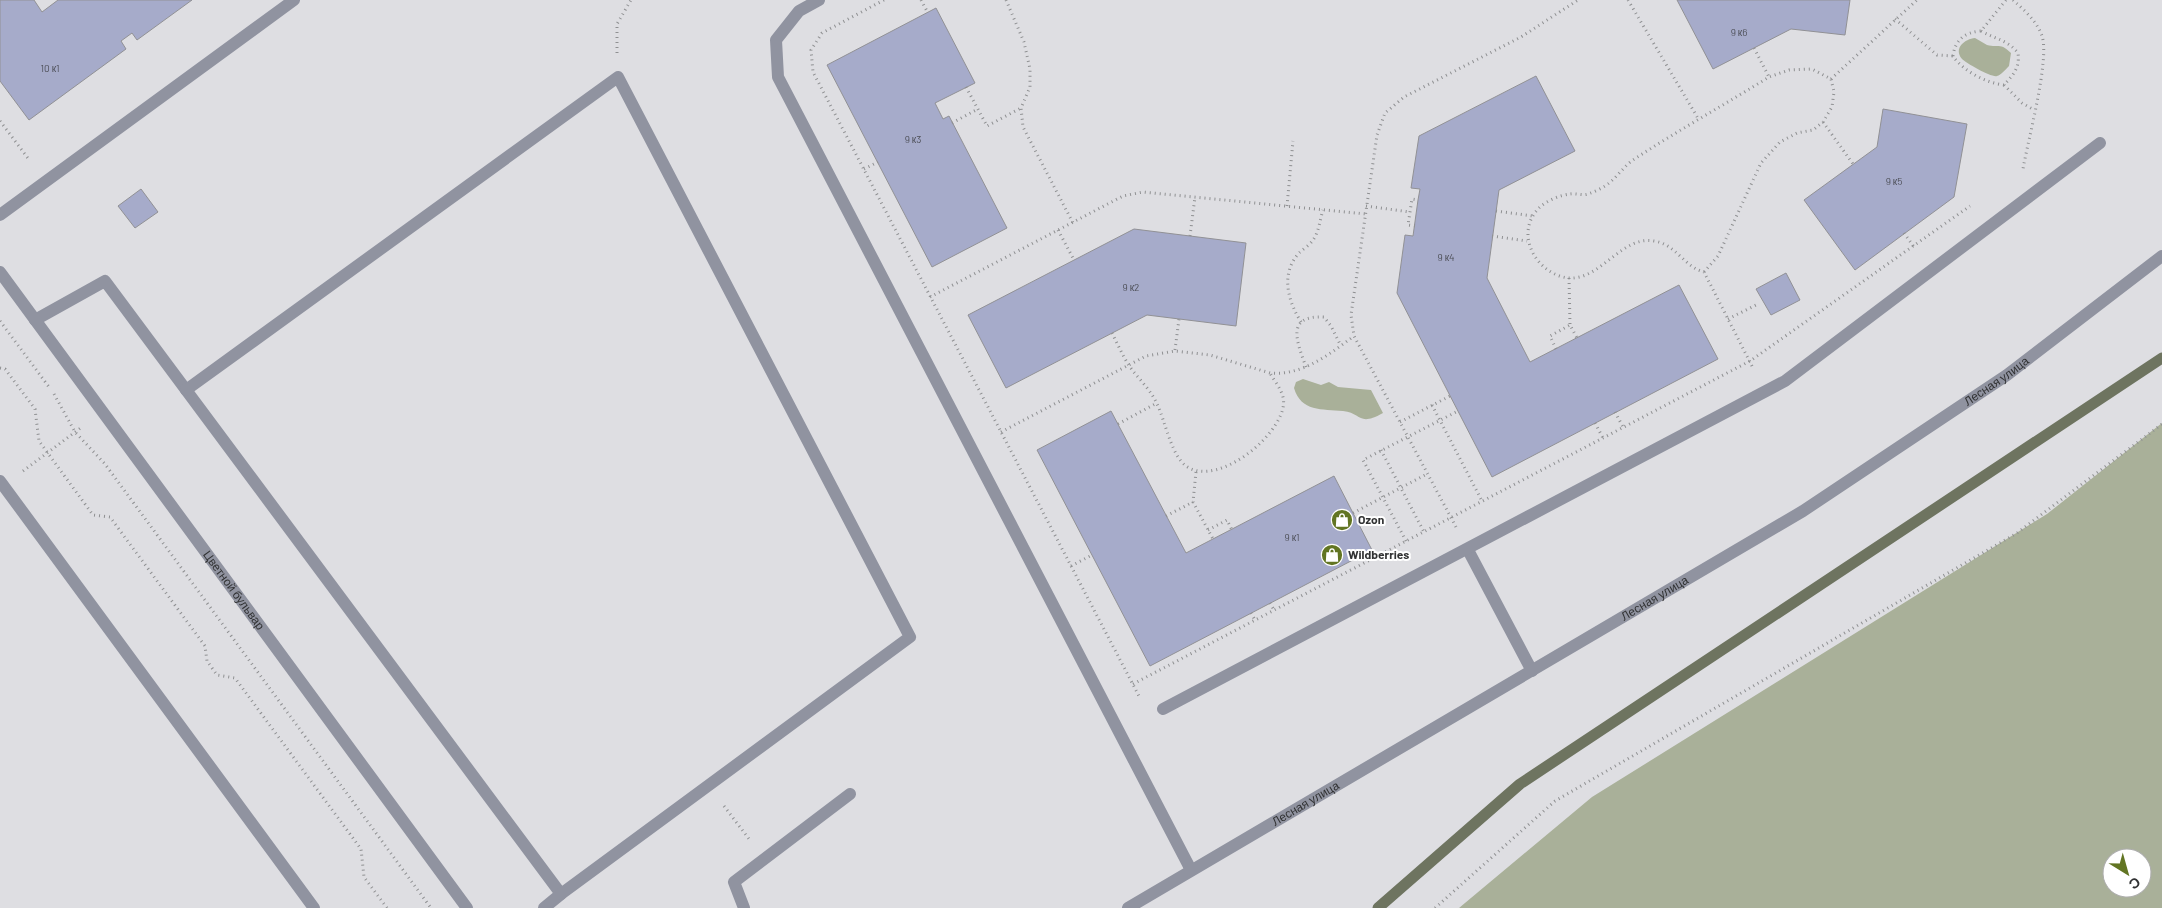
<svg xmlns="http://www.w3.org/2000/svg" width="2162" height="908" font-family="Barlow,sans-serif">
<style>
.green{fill:#a9b099;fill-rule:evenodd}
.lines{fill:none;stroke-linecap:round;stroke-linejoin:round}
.stream{stroke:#6e7460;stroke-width:11}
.building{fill:#a6abca;stroke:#919195}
.path{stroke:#8f9092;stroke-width:3;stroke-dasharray:1 4;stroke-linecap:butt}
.lane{stroke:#9093a0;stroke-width:12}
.street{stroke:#9093a0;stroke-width:12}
.labels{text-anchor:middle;stroke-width:4;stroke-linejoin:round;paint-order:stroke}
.number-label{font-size:10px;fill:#4e5059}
.street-label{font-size:12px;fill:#313233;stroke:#fff}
.poi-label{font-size:12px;font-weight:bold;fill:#313233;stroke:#fff;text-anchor:start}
</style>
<rect width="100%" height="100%" fill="#dedee2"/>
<g class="green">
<path d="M1975 38C1979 40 1983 43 1987 45 1998 48 2000 42 2011 53L2009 66C2006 69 2001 75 1997 76 1992 78 1966 63 1962 59 1953 48 1965 39 1975 38Z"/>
<path d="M1303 379 1321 385 1329 382 1338 387 1371 390 1383 413C1358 427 1362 413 1343 411 1322 409 1301 412 1294 388L1296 382Z"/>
<path d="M2162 423V908H1459L1592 797 2047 514ZM2112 858H2142V888H2112Z"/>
</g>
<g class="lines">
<polyline class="stream" points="1378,908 1520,784 2162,358"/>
</g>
<g class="building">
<polygon points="0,0 34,0 42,12 58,0 192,0 137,40 132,33 121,41 126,49 29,120 0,81"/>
<polygon points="1677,0 1850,0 1845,35 1791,29 1713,69"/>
<polygon points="936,8 975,83 935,103 943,119 949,116 1007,228 932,267 827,65"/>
<polygon points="1536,76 1575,151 1499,190 1487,278 1530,362 1679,285 1718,359 1492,477 1397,293 1405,235 1413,236 1418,200 1420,189 1411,188 1419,136"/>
<polygon points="1883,109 1967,124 1954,197 1855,270 1804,200 1877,147"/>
<polygon points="141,189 158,212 135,228 118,206"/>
<polygon points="1134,229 1246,243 1236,326 1147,315 1006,388 968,315"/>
<polygon points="1786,273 1800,300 1771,315 1756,289"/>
<polygon points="1111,411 1186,553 1334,476 1372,550 1150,666 1037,450"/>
</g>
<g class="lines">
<g class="path">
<polyline points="884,0 822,33 811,50 813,72 1140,698"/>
<polyline points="921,0 928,13"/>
<polyline points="1006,0 1024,42 1030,69 1030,87 1021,108 1023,127 1073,223"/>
<polyline points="1628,0 1699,120"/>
<path d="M2013 0C2024 10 2037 21 2042 36 2050 59 2028 140 2023 169"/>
<polyline points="1895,19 1937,55 1953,56"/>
<path d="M1981 31C1995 39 2008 40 2018 53 2020 68 2013 75 2004 85 1986 83 1963 71 1953 56 1955 40 1965 32 1981 31L2006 0"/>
<polyline points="1754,48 1769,77"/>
<polyline points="617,53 617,24 631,0"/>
<polyline points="1831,79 1917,0"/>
<polyline points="2004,85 2022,103 2034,110"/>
<polyline points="966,87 987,126 1021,108"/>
<polyline points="0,121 30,161"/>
<polyline points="1823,122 1853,164"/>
<polyline points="952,123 978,109"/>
<polyline points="864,169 878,162"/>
<polyline points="1287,206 1293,141"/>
<polyline points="1366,206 1410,212"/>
<polyline points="1496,211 1533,216"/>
<polyline points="1415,226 1408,225 1412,199 1418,200"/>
<polyline points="1058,230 1074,260"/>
<polyline points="1904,233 1914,247"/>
<polyline points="1190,236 1195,197"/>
<polyline points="1492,236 1527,241"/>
<path d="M1704 272 1718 256 1761 163 1780 142 1797 133 1813 130 1823 122 1832 107 1834 92 1831 79 1812 69 1789 70 1769 77C1724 105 1677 131 1633 160 1623 167 1616 179 1605 186 1600 189 1594 192 1588 194 1583 196 1576 193 1570 194 1560 195 1546 201 1539 208 1513 234 1537 275 1569 278 1601 280 1622 235 1654 241 1676 244 1684 267 1704 272L1753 368"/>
<polyline points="1569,278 1570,325"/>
<polyline points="930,297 1123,196 1143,192 1366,214"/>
<polyline points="1728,319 1756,305"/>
<polyline points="0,321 49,387"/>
<path d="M1301 322C1288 301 1280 274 1299 253 1303 249 1310 245 1313 240 1319 232 1320 219 1323 210"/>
<path d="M1112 333C1117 343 1122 354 1128 364 1137 378 1150 388 1157 404 1165 420 1171 455 1186 466 1219 490 1291 428 1283 397 1281 389 1274 380 1270 373"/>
<polyline points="1556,349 1550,336 1570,325 1577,338"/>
<polyline points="1175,350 1179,319"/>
<path d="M1306 367C1297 342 1285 315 1324 317L1331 326 1341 346"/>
<polyline points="0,368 5,369 35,409 39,441 93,515 110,517 205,646 207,661 217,675 235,678 361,849 364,877 387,908"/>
<polyline points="54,394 75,432 105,464 431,908"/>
<polyline points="1432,405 1482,501"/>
<polyline points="1615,412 1623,427"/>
<polyline points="1400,422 1450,396"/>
<polyline points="1595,423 1603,438"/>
<polyline points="1118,424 1157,403"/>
<path d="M1001 432 1146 356 1175 351 1210 355 1270 373C1302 376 1330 354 1354 336"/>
<polyline points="1381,450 1424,532"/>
<polyline points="23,471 82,427"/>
<polyline points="1196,472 1193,502 1213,539"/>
<polyline points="1353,513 1427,474"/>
<polyline points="1166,516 1193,502"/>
<polyline points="1456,527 1354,336 1351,315 1377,135 1385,113 1404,97 1521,37 1578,0"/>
<polyline points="1208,530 1227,520 1232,530"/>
<polyline points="1406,541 1363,460 1458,411"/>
<polyline points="1071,566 1092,555"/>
<polyline points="1270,603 1274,610"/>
<polyline points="1251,613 1255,620"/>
<polyline points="1133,684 1750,361 1970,206"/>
<polyline points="724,806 749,839"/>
<polyline points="1435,908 1555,801 2017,533 2162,424"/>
</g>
<g class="lane">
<polyline points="819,0 799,11 776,40 778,77 1191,870"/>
<polyline points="0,215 294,0"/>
<polyline points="35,320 105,281 561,894 544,908"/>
<polyline points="186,390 618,77 910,637 561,894"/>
<polyline points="1468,550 1532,671"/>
<polyline points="1163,709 1785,381 2100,143"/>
<polyline points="744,908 734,882 850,794"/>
</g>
<g class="street">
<path id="s1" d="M0 272 467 908"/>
<polyline points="0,481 314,908"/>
<path id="s2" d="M1128 908 1803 511 2007 375 2162 256"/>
</g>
</g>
<defs>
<g id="shop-disc" transform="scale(1.125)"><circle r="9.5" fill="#627523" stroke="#fff"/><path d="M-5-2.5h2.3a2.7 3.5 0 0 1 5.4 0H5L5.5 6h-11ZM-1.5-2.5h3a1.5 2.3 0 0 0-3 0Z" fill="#fff"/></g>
</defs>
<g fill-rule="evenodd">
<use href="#shop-disc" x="1342" y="520"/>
<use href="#shop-disc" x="1332" y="555"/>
</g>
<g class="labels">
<g class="number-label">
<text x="1739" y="36">9 к6</text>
<text x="50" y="72">10 к1</text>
<text x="913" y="143">9 к3</text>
<text x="1894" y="185">9 к5</text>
<text x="1446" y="261">9 к4</text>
<text x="1131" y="291">9 к2</text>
<text x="1292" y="541">9 к1</text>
</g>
<g class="street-label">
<text dy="4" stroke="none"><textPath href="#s2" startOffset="1016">Лесная улица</textPath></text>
<text dy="4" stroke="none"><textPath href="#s1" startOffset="395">Цветной бульвар</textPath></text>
<text dy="4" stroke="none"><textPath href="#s2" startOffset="611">Лесная улица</textPath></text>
<text dy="4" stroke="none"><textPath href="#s2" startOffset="206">Лесная улица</textPath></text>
</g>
<g class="poi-label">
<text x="1358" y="524">Ozon</text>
<text x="1348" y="559">Wildberries</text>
</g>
</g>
<g transform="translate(2127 873) rotate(143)"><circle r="24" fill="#ffffff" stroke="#adadad"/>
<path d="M0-4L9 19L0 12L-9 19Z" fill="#627523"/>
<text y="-8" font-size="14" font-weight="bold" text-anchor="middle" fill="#313233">С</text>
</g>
</svg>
